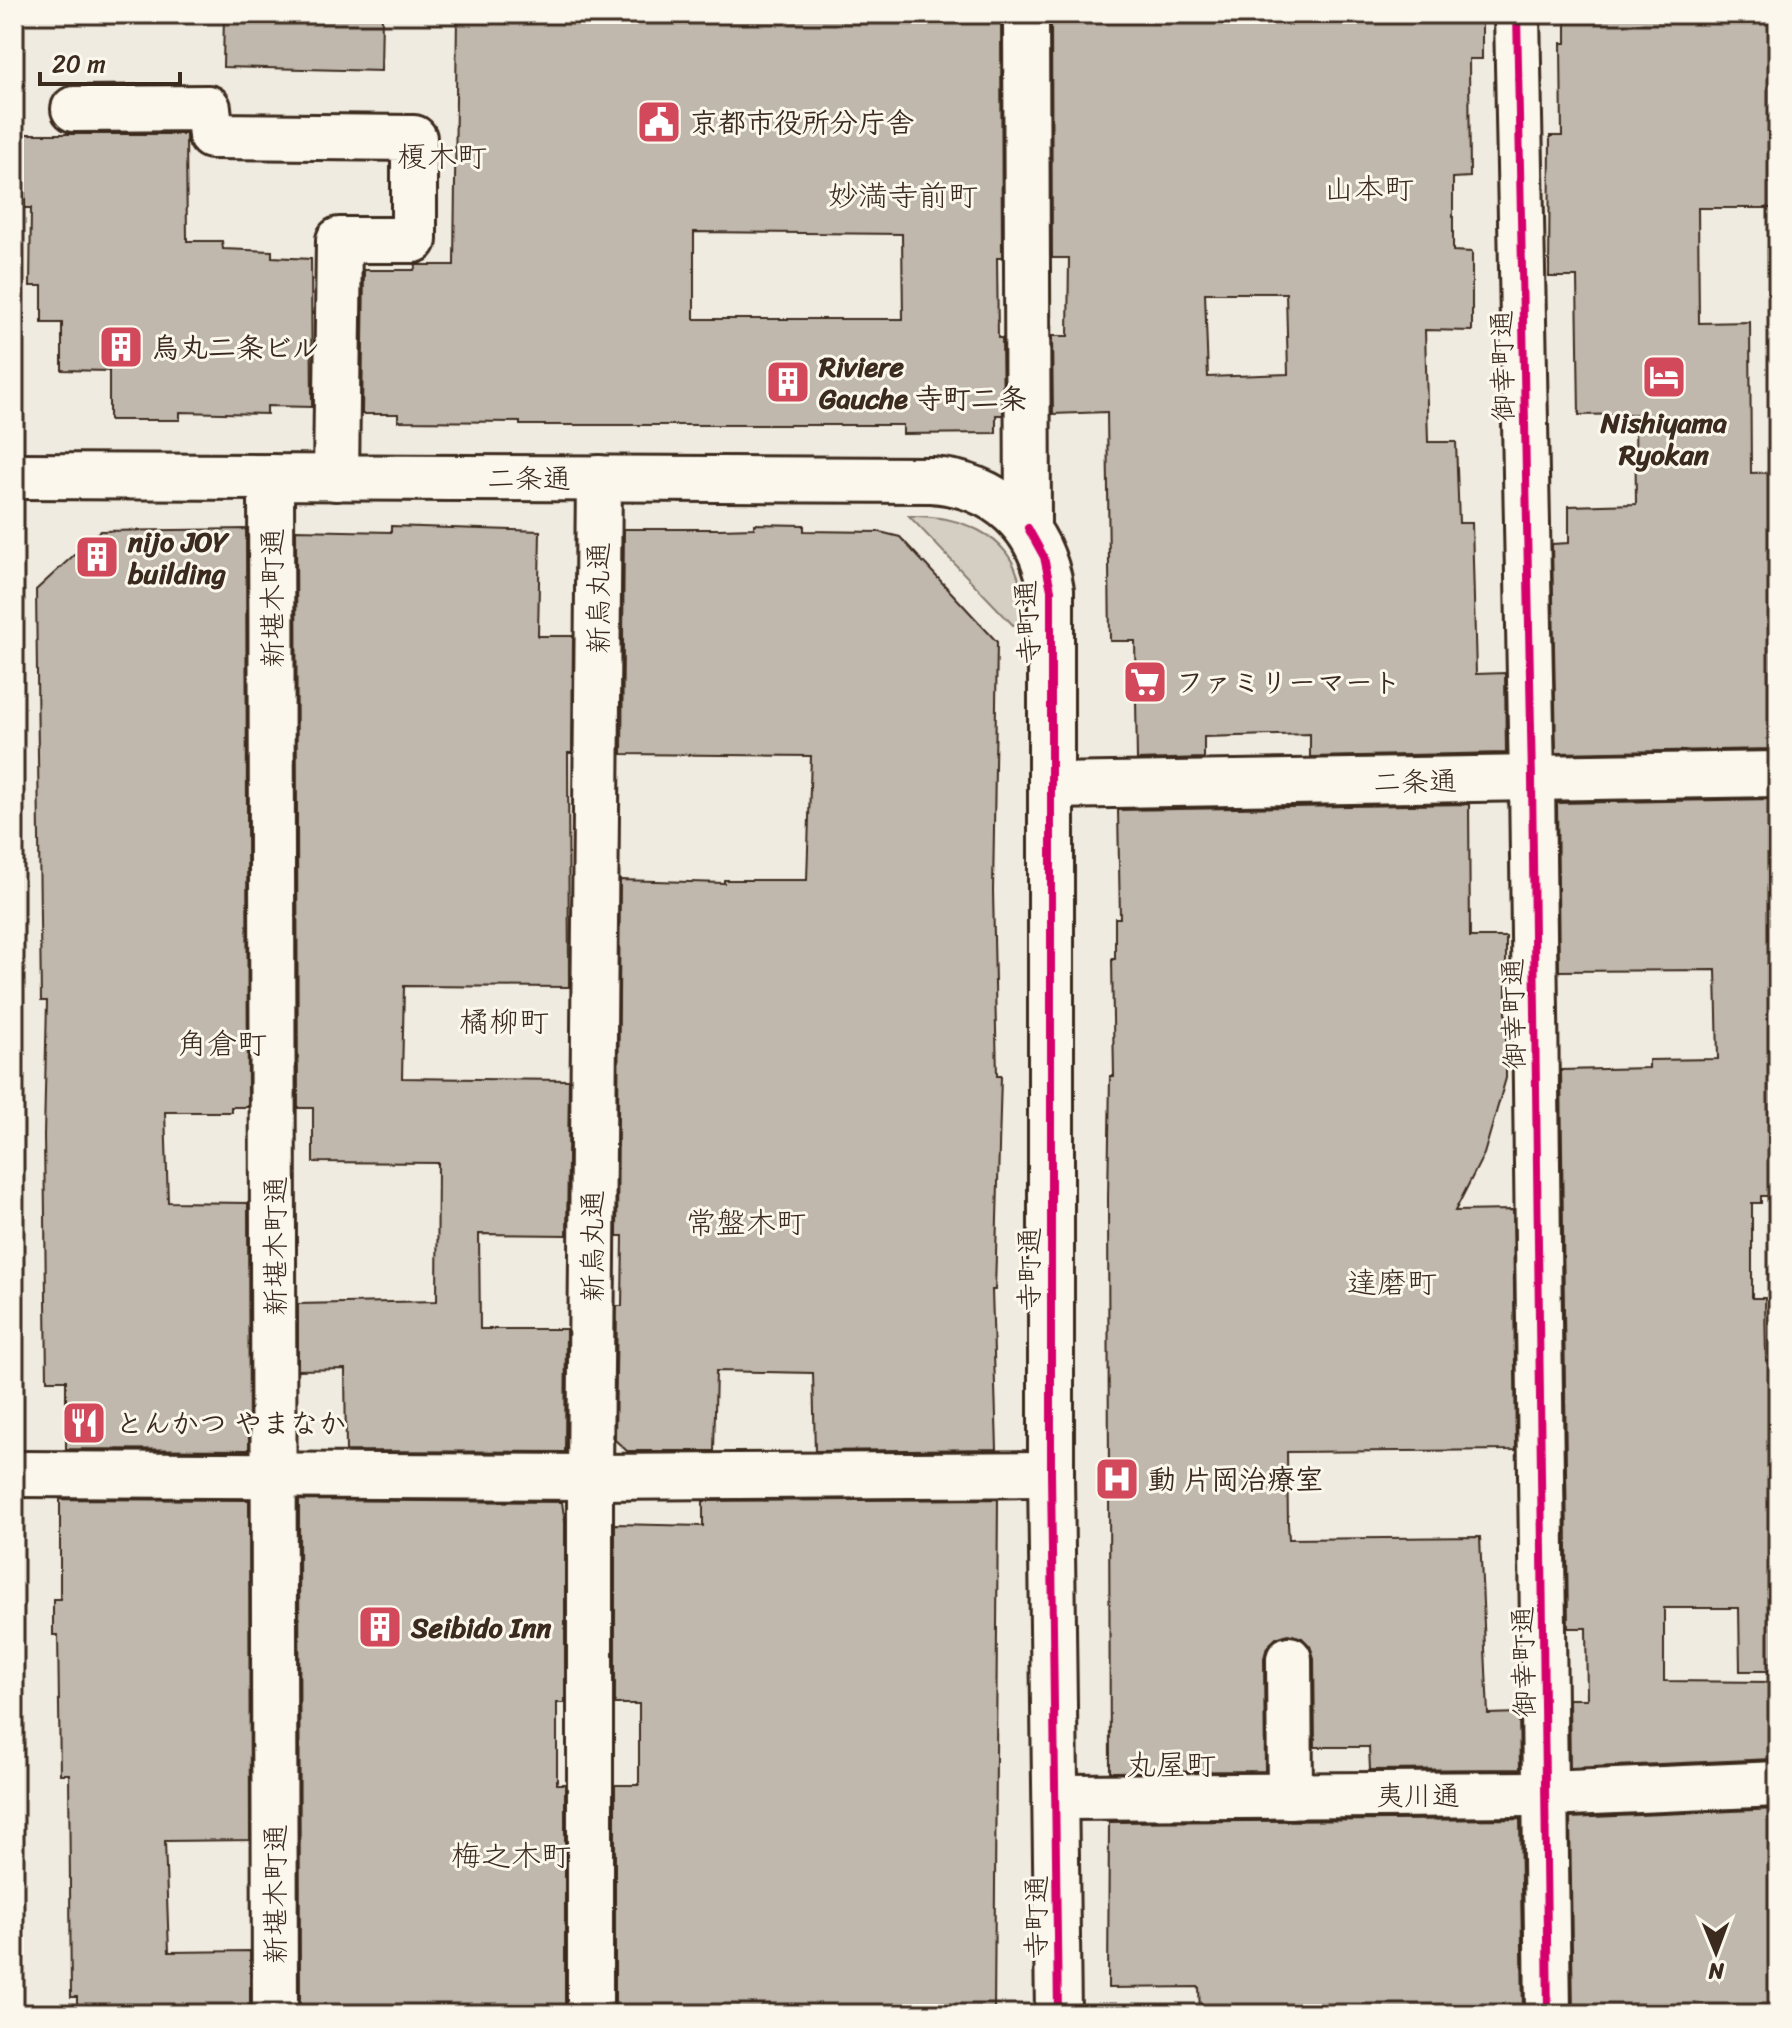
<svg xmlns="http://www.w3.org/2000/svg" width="1792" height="2028" font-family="Sriracha,'Klee One',sans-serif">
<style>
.green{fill:#d5cec3;stroke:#887c70;stroke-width:2}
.building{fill:#c0b8ad;stroke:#3b2a1e;stroke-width:2;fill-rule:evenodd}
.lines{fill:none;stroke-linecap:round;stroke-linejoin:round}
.minor-casing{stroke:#3b2a1e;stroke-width:50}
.minor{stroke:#fbf7ec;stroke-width:44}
.cycleway-casing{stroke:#fbf7ec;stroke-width:13}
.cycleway{stroke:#d6006c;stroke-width:8}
.labels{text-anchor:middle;stroke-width:6;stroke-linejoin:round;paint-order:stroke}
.poi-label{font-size:28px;font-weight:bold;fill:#3b2a1e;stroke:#fbf7ec;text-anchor:start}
.street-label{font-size:28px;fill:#3b2a1e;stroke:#fbf7ec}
.neighbourhood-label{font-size:30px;fill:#3b2a1e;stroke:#fbf7ec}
</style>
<rect width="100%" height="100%" fill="#f0ebe0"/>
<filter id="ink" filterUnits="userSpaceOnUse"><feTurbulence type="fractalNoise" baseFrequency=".0125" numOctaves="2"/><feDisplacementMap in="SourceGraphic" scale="16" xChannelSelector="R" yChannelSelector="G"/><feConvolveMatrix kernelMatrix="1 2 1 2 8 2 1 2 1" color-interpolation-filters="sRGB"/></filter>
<g filter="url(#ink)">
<path class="green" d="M909 516C955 515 1011 532 1020 585 1022 596 1020 610 1020 622L1013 625Z"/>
<g class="building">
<polygon points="224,14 382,14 381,71 223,67"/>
<path d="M457 14H992V18H1001L1002 258H997L998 338H1002L1003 415H996V433L903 434V425H520V422L398 421V414H362L364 270H414L416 265H454ZM694 232 902 234 903 319H694Z"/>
<path d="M1302 14H1482V59H1469L1470 177 1453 178V251L1472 252V331L1425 330 1428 442H1456L1459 523H1472L1476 674 1505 673 1506 753 1310 757V734L1204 737V758L1137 760 1135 641H1110L1107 412 1053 414 1052 336H1068L1069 258H1052L1051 18 1302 17ZM1205 293H1286L1288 374 1208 377Z"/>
<polygon points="1566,14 1778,14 1778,208 1698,208 1699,323 1750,322 1751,473 1778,472 1778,746 1773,749 1556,753 1552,544 1569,543 1569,506 1636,504 1635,414 1579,415 1577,277 1549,277 1550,136 1562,136 1561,43 1566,43"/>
<polygon points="23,134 186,134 187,241 222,241 223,249 272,251 272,257 311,259 312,407 267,406 267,414 180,412 180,420 109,420 109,371 62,370 62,323 42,323 42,286 30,286 31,208 25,208"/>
<polygon points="754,524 804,525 804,531 880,532 900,537 997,642 993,891 997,1076 1001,1076 995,1290 992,1290 997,1449 815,1451 813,1373 716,1371 714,1451 627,1451 615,1440 617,1306 622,1306 623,1236 617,1236 620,880 724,883 724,880 807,880 811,756 622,754 624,529 719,529 754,528"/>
<polygon points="391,526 540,531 538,636 573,636 572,753 568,753 569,987 404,986 402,1078 569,1080 567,1235 479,1234 480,1329 566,1329 565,1452 346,1451 345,1369 298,1370 298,1304 437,1301 438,1163 313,1162 313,1108 298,1108 296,530 391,532"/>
<polygon points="246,529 248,1107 231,1107 231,1112 165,1112 168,1202 248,1203 249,1450 66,1449 66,1380 47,1380 44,1136 47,1001 41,1001 36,590 100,531"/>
<polygon points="1773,799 1778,1196 1761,1196 1761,1203 1752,1203 1752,1298 1765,1298 1766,1361 1778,1361 1778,1671 1740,1671 1739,1608 1664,1608 1664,1681 1772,1682 1772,1759 1570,1768 1569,1699 1587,1699 1586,1628 1568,1628 1561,1070 1649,1068 1649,1060 1718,1059 1716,970 1559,971 1557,803"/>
<polygon points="1469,804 1470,937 1506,937 1506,1078 1484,1154 1455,1211 1513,1210 1516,1450 1287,1452 1288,1524 1289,1539 1480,1537 1488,1714 1519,1713 1520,1769 1370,1770 1369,1747 1315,1747 1314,1658 1310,1646 1302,1638 1288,1634 1276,1638 1267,1647 1264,1658 1265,1771 1110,1772 1108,1198 1110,1076 1114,1076 1112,959 1115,959 1115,918 1120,918 1118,810"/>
<polygon points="60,1499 249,1500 250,1840 165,1841 169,1952 250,1951 250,2014 77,2014 77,1997 71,1997 69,1774 60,1774 58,1635 53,1635 53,1599 60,1599"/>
<polygon points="998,1499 994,2014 615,2014 615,1785 639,1785 639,1704 615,1704 615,1524 703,1526 703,1501"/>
<polygon points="299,1500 562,1502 565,1523 565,1703 557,1703 557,1784 565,1784 565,2014 300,2014"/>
<polygon points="1778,1809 1778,1882 1772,1883 1773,2014 1573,2014 1570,1818"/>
<polygon points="1520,1819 1523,2014 1200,2014 1199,1987 1108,1988 1109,1822"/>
</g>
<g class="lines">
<g class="minor-casing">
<g id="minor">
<polyline points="1026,14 1028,528"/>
<polyline points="1517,14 1532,780 1548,2014"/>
<polyline points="74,109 208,108 211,136 414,138 414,240 339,240 336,478"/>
<path d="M14 476 932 480C998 485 1041 526 1051 590V1474L1058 2014"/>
<polyline points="271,477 275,2014"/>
<polyline points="1051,786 1778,774"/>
<polyline points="14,1474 590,1477 1051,1474"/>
<polyline points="1289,1659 1290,1796"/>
<polyline points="1058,1797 1547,1794 1778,1784"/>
<polyline points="590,2014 590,1477 599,478"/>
</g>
</g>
<use href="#minor" class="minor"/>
<g class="cycleway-casing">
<g id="cycleway">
<polyline points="1517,14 1532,780 1548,2014"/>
<polyline points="1028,528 1044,557 1051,590 1051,1474 1058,2014"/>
</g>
</g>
<use href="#cycleway" class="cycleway"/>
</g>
</g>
<defs>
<g id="civic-square" transform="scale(2.3)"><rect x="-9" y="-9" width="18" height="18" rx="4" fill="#d1495b" stroke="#fbf7ec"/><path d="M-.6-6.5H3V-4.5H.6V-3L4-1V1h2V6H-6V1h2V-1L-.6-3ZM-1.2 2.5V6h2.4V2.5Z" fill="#fff"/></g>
<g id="building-square" transform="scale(2.3)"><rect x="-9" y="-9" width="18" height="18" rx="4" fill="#d1495b" stroke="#fbf7ec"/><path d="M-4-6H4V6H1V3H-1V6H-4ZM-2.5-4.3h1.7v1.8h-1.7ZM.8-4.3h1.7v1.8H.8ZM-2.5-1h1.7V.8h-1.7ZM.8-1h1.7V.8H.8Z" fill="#fff"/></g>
<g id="hotel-square" transform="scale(2.3)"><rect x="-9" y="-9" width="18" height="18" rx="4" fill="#d1495b" stroke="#fbf7ec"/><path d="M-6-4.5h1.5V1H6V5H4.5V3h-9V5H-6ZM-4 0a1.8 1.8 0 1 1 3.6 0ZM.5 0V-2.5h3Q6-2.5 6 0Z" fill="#fff"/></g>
<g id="supermarket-square" transform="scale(2.3)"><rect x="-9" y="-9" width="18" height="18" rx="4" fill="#d1495b" stroke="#fbf7ec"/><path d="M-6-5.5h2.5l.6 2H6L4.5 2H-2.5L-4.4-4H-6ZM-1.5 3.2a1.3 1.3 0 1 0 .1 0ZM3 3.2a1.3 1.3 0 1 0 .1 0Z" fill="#fff"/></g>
<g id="restaurant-square" transform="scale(2.3)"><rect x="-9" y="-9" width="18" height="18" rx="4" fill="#d1495b" stroke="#fbf7ec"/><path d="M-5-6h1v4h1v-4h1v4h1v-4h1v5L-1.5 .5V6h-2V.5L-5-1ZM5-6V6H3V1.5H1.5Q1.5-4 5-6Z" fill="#fff"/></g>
<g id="hospital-square" transform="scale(2.3)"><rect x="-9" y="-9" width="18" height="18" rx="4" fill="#d1495b" stroke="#fbf7ec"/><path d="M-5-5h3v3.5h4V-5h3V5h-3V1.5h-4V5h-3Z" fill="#fff"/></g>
</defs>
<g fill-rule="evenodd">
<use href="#civic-square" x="659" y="122"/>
<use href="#building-square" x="121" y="347"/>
<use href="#hotel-square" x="1664" y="377"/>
<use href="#building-square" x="788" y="382"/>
<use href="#building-square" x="97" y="557"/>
<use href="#supermarket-square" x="1145" y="682"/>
<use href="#restaurant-square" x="84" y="1423"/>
<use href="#hospital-square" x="1117" y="1479"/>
<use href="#building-square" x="380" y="1627"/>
</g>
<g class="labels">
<g class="poi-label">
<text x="690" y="132">京都市役所分庁舎</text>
<text x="152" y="357">烏丸二条ビル</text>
<text x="819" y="376">Riviere<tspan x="819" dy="32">Gauche 寺町二条</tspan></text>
<text x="1664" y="432" text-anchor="middle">Nishiyama<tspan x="1664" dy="32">Ryokan</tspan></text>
<text x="128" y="551">nijo JOY<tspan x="128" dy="32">building</tspan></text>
<text x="1176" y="692">ファミリーマート</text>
<text x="115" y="1433">とんかつ やまなか</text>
<text x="1148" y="1489">動 片岡治療室</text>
<text x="411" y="1637">Seibido Inn</text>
</g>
<g class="street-label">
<text transform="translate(1502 366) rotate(-91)" y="10">御幸町通</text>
<text x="529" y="488">二条通</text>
<text transform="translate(272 598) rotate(-90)" y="10">新堪木町通</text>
<text transform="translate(598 598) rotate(-90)" y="10">新烏丸通</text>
<text transform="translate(1027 622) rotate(-93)" y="10">寺町通</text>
<text transform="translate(1415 781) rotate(-1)" y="10">二条通</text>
<text transform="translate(1513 1014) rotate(-91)" y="10">御幸町通</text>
<text transform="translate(275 1246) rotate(-90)" y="10">新堪木町通</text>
<text transform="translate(592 1246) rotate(-90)" y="10">新烏丸通</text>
<text transform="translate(1029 1269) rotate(-90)" y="10">寺町通</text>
<text transform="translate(1523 1662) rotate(-91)" y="10">御幸町通</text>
<text x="1418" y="1805">夷川通</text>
<text transform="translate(275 1894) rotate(-90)" y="10">新堪木町通</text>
<text transform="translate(1036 1917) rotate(-90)" y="10">寺町通</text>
</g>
<g class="neighbourhood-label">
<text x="442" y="167">榎木町</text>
<text x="1369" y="199">山本町</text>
<text x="903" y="206">妙満寺前町</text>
<text x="504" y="1032">橘柳町</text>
<text x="222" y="1054">角倉町</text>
<text x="746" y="1233">常盤木町</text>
<text x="1392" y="1293">達磨町</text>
<text x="1171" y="1775">丸屋町</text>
<text x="511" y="1866">梅之木町</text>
</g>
</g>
<rect width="1792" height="2028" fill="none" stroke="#fbf7ec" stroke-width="48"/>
<rect x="24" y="24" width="1744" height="1980" fill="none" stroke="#3b2a1e" stroke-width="3" filter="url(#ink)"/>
<g transform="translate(1716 1952) rotate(179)" stroke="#fbf7ec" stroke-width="6" paint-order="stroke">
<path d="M0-6L14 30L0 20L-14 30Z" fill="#3b2a1e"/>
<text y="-12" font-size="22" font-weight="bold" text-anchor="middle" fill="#3b2a1e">N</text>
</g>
<path d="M40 72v12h140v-12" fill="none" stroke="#3b2a1e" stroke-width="4"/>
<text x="52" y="72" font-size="24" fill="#3b2a1e" stroke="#fbf7ec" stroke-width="6" paint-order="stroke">20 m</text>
</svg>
